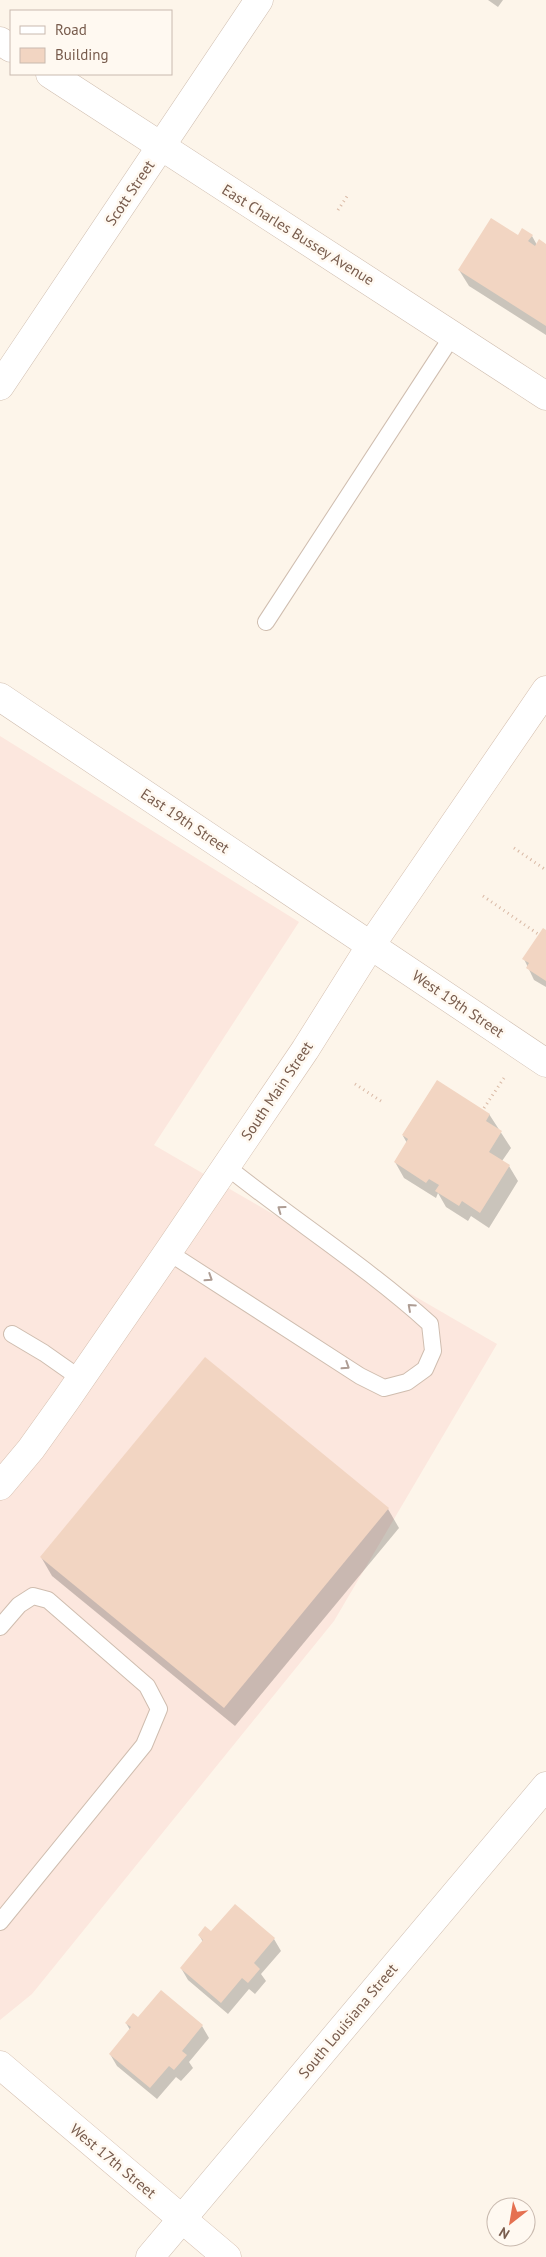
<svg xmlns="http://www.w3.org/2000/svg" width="546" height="2257" font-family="'PT Sans',sans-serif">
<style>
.commercial{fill:#fce7de}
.shadow{fill:#0003}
.building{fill:#f2d5c2}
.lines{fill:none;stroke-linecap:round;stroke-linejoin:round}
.service-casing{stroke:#cfbdaf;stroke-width:18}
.minor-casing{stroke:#cfbdaf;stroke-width:29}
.tertiary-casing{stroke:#cfbdaf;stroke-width:29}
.secondary-casing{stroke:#d5bfaf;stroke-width:29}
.path{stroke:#d8b8a4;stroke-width:3;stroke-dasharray:1 4;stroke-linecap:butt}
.service{stroke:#fff;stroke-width:16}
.minor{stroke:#fff;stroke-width:28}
.tertiary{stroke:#fff;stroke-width:28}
.secondary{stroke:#fff;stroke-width:28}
.oneway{stroke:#ae9d94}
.labels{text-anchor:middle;stroke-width:5;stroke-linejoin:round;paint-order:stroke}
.street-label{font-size:15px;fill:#785c4d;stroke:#fff9f1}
</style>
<rect width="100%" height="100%" fill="#fdf5ea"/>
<polygon class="commercial" points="0,736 299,922 154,1145 497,1344 334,1621 32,1994 0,2020"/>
<g class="shadow">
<polygon points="488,0 503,0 498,7"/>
<polygon points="532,236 537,245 546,245 546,335 469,286 459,270 518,237"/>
<polygon points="546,931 546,987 534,980 524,959"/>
<polygon points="489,1114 511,1148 502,1161 509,1166 518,1181 489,1228 471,1216 468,1221 446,1207 438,1193 436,1198 404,1178 395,1162 407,1143 403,1136"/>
<polygon points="205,1359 388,1509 399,1528 235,1726 52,1576 41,1557"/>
<polygon points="212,1933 274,1939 281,1951 261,1974 266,1981 255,1994 249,1989 228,2014 188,1980 181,1968 203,1942 199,1935"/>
<polygon points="139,2019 202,2026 209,2038 189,2062 193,2068 181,2081 176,2077 157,2099 117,2066 110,2054 130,2030 126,2023"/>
</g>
<g class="building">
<polygon points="491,218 518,235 522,228 533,235 528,241 535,246 539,239 546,244 546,326 458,270"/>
<polygon points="543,928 546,930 546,981 526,968 529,963 522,959"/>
<polygon points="437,1080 490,1114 486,1121 502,1131 489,1152 510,1165 480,1213 462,1201 459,1206 435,1191 439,1185 429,1179 426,1183 394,1162 408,1139 402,1135"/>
<polygon points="205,1357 389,1508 224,1708 40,1557"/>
<polygon points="235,1904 275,1938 254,1963 260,1969 248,1983 242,1978 221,2003 180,1968 203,1940 198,1935 205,1926 211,1931"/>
<polygon points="161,1990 203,2025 182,2051 187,2055 174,2070 169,2066 150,2088 109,2054 131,2027 125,2023 133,2013 138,2017"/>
</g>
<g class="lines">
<g class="service-casing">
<g id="service">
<polyline points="266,622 453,335"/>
<path d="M168 1252 360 1376 384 1388 407 1382 425 1369 433 1351 430 1324C366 1266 293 1220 226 1166"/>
<polyline points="12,1334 44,1353 81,1379"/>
<polyline points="0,1627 19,1605 33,1596 48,1600 147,1686 159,1709 144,1745 0,1922"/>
</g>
</g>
<g class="minor-casing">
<g id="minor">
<polyline points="0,41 11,48"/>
<polyline points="50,74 546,396"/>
<polyline points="0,697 546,1063"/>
<polyline points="150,2257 546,1786"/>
</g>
</g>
<g class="tertiary-casing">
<polyline id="tertiary" points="0,386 259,0"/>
</g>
<g class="secondary-casing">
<g id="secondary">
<polyline points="0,1486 31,1449 66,1400 168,1252 305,1050 371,945 546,690"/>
<polyline points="0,2065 227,2257"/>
</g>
</g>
<g class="path">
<polyline points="338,210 348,195"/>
<polyline points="514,848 546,870"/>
<polyline points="483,896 538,934"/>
<polyline points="355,1084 384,1103"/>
<polyline points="484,1108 504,1078"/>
</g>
<use href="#service" class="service"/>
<use href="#minor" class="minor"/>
<use href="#tertiary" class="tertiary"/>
<use href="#secondary" class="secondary"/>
</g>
<defs><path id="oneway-chevron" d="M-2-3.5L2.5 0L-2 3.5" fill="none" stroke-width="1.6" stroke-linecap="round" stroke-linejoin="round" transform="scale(1.25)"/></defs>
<g class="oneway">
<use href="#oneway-chevron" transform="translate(281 1209) rotate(-144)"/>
<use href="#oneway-chevron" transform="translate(209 1278) rotate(33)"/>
<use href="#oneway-chevron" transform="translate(411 1307) rotate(-138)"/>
<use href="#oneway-chevron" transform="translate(346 1366) rotate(33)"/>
</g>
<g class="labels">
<g class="street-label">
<text transform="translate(130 193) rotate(-56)" y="5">Scott Street</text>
<text transform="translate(298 235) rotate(32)" y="5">East Charles Bussey Avenue</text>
<text transform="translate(185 821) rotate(34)" y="5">East 19th Street</text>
<text transform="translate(458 1004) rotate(34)" y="5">West 19th Street</text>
<text transform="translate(277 1091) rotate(-56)" y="5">South Main Street</text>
<text transform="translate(348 2021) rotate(-50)" y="5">South Louisiana Street</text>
<text transform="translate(113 2161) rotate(40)" y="5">West 17th Street</text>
</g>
</g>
<rect x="10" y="10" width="162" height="65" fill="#fff9f1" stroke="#c9baaf"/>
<rect x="20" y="26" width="25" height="8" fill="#ffffff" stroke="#c9baaf"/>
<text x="55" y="35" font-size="15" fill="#785c4d">Road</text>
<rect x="20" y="48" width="25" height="15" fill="#f2d5c2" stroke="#c9baaf"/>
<text x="55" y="60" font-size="15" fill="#785c4d">Building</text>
<g transform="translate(511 2222) rotate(211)"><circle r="24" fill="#fff9f1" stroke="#c9baaf"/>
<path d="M0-4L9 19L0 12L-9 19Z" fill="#e57151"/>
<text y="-8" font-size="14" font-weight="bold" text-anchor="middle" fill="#785c4d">N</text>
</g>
</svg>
